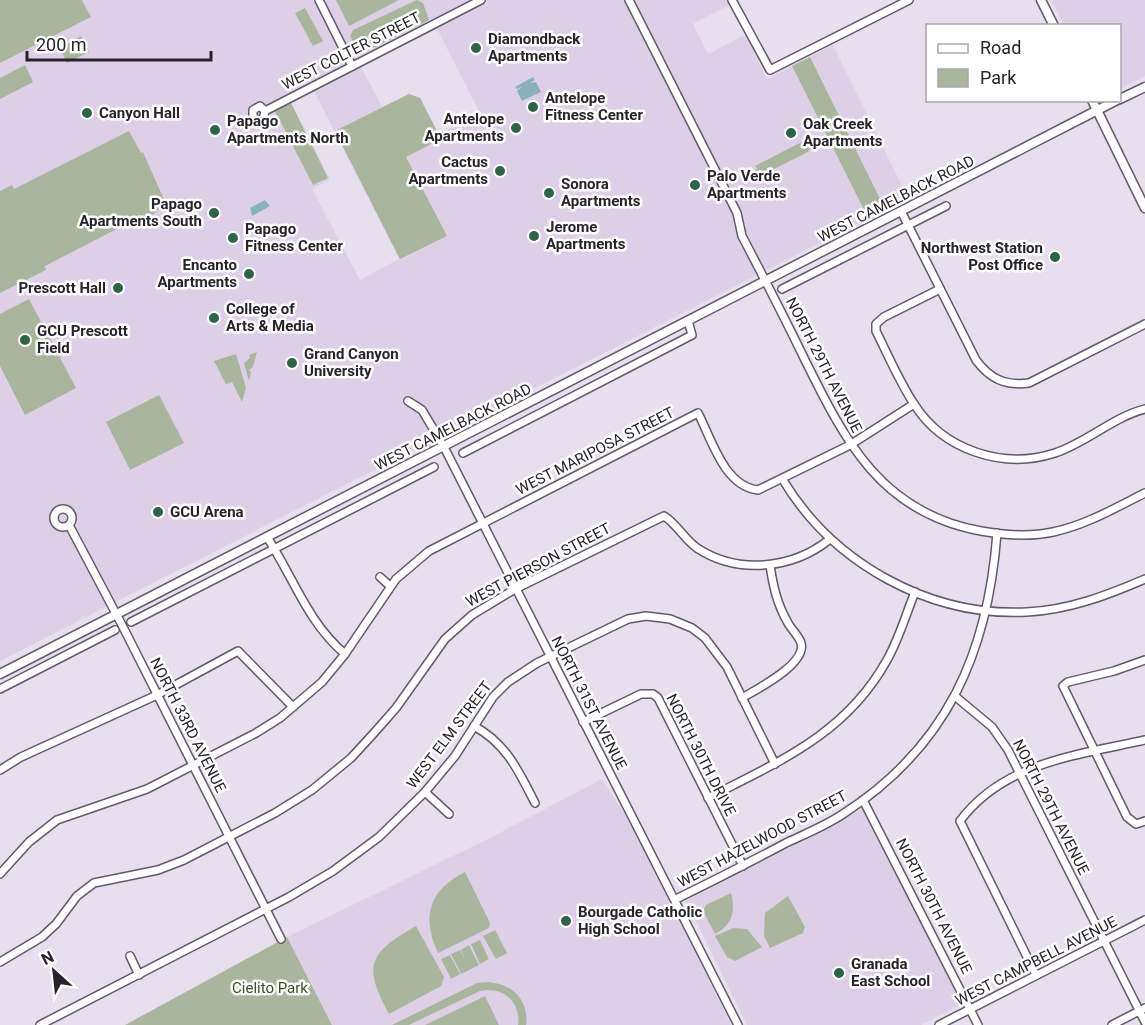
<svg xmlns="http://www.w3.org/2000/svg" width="1145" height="1025" font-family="Roboto,sans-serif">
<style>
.built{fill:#ddd0e6;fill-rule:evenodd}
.green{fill:#a9b69d}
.water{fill:#88b2b7}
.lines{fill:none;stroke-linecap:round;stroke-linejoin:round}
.minor-casing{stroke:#625a67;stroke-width:10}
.major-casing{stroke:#625a67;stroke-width:11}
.minor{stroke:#fff;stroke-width:7}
.major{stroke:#fff;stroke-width:8}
.poi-dot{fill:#2e634a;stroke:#fff;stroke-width:2}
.labels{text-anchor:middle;stroke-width:5;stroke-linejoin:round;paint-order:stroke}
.poi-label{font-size:15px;font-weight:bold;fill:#262329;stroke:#fff;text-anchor:start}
.street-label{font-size:15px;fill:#262329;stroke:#fff}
.park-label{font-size:15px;fill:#3a4f21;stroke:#fff}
</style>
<rect width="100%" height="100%" fill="#e7deee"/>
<g class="built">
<path d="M82 0H727L729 5 693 24 708 54 745 35 767 79 833 45 908 198 0 661V63L91 17ZM437 29 480 113 439 134 420 98 409 94 382 107 361 67ZM314 91 399 259 360 280 312 189 330 179 291 103Z"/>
<polygon points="1051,0 1145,0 1145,76 1120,89 1120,26 1064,25"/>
<polygon points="602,779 629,821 731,1025 332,1025 287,937 492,837"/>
<polygon points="862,809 868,817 960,996 960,1005 921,1025 747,1025 686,901"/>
</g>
<g class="green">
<polygon points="0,0 82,0 91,17 0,63"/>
<polygon points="336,0 399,0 349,26"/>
<polygon points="417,0 423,3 429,20 359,55 350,36 353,30"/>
<polygon points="305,8 323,41 313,46 295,13"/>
<polygon points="81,36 89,52 67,63 60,48"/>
<polygon points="810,57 882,203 865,212 792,66"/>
<polygon points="25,65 33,82 0,99 0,78"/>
<polygon points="409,94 420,98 441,139 406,157 447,236 400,259 335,131"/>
<polygon points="291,103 328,178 313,185 275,111"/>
<path d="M129 131 141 153 143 152 165 202C158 211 151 219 138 218L45 266 46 270 0 293V191L12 185 14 189Z"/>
<polygon points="811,137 813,145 808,152 752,180 749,173 757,169 755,166"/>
<polygon points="29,299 76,388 25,415 0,366 0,314"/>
<polygon points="257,352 253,367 249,370 251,372 249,381 244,363 250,358 249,355"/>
<polygon points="236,354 246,388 242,402 232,382 226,384 214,361"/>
<polygon points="159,395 184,443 130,470 106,422"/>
<path d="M465 872 490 923 489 928 438 953C421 916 429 890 465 872Z"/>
<path d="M731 893C736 911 732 925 715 934L703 911 706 905Z"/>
<polygon points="788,896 805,927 803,933 770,948 764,936 765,913"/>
<path d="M416 926 444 977 441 986 389 1014C362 965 369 953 416 926Z"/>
<polygon points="733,928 747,929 762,947 735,961 727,957 715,936"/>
<polygon points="495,930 507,953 496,959 483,936"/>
<polygon points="287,937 332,1025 125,1025"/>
<polygon points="480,940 489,959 480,964 471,944"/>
<polygon points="469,945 479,965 461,974 451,954 460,950 465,959 461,950"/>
<polygon points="450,955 460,974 451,979 441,959"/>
<path d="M487 982C511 983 529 999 526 1025H518C521 1002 503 986 480 991L409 1025H392L477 983Z"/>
<polygon points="485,996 499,1025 425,1025"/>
</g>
<g class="water">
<polygon points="533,77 535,80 530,83 536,82 541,92 522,101 517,91 522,87 517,89 515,87"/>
<polygon points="265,200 270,206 252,216 250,208"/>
</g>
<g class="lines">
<g class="minor-casing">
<g id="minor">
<polyline points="319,0 352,66"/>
<path d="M629 0 737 213 742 236C763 276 784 317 804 358 845 441 881 513 981 531 1004 535 1030 537 1053 532 1086 525 1115 508 1145 493"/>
<polyline points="732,0 770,70 909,0"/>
<polyline points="265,111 260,106 253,110 253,117 256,120 263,119 265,111 481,0"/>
<path d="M901 211 976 360C990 379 1005 386 1029 383L1145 324"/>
<polyline points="782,289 946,206"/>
<path d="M940 289 884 317 876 324V331C888 355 899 381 914 404 943 450 1003 470 1055 453 1086 443 1113 417 1145 409"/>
<polyline points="408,401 422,410 444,447 738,1025"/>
<polyline points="463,453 692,335 688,321"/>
<path d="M783 480C833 563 929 617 1027 612 1069 610 1108 595 1145 579"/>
<circle cx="63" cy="518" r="9"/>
<polyline points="69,525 122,625 281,939"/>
<path d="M267 537C293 577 308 623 345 654"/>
<polyline points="380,577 390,586"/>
<polyline points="131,622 434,467"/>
<polyline points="1145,660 1114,671 1068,682 1063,686 1127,817 1136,824 1145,821"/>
<polyline points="0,689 115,630"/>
<polyline points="956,697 992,727 1008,750 1145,1022"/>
<path d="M742 698C757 689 807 664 801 643 799 636 791 629 788 623 777 604 773 586 770 565"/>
<polyline points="583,722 641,694 653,694 658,698 743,866"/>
<path d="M474 726C507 744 519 772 535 803"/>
<polyline points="0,770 21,757 157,695 238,651 293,707"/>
<polyline points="425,792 449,814"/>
<path d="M708 798C780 761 846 734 887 660 899 639 906 614 915 592"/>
<polyline points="863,800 978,1025"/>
<path d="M0 874 29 842 57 820 147 789 256 733 280 718 322 682 345 654 396 579 429 551 698 413C712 440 724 486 758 490L850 445 914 404"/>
<path d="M676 899C713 881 750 862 786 843 805 834 825 826 843 814 947 747 988 653 997 533"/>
<polyline points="130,956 139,975"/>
<path d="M0 962 42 937 56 924 77 896 94 883 158 870 184 860 275 813 312 790 351 758 374 733 396 708 445 639 472 615 515 589 664 516C677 524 684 539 697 548 738 575 793 569 830 539"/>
<path d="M1036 975 960 821C1004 762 1078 755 1145 740"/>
<polyline points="40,1025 289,897 333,871 379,837 425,792 455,756 493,697 508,682 537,663 628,619 646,616 670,619 692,628 705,638 727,667 775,764"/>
<polyline points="939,1025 1145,920"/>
<polyline points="1112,1025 1145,1008"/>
</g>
</g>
<g class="major-casing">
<g id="major">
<polyline points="1041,0 1054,26"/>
<polyline points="1120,99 1145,87"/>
<polyline points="1092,100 1145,208"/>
<polyline points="0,674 1117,100"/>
</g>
</g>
<use href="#minor" class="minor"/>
<use href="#major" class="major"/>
</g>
<g class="poi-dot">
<circle cx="476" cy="48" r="6"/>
<circle cx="533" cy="107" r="6"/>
<circle cx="87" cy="113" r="6"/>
<circle cx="516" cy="128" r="6"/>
<circle cx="215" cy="130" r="6"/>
<circle cx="791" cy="133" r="6"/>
<circle cx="500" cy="171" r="6"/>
<circle cx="695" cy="185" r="6"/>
<circle cx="549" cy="193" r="6"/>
<circle cx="214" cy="213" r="6"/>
<circle cx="534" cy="236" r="6"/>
<circle cx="233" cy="238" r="6"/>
<circle cx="1055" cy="257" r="6"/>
<circle cx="249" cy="274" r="6"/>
<circle cx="118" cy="288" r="6"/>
<circle cx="214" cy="318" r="6"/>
<circle cx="25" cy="340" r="6"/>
<circle cx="292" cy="363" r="6"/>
<circle cx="158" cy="512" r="6"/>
<circle cx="566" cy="921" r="6"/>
<circle cx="839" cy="973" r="6"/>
</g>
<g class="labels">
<g class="poi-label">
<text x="488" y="44">Diamondback<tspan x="488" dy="17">Apartments</tspan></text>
<text x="545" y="103">Antelope<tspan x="545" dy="17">Fitness Center</tspan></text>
<text x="99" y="118">Canyon Hall</text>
<text x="504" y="124" text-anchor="end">Antelope<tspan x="504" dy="17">Apartments</tspan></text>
<text x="227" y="126">Papago<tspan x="227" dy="17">Apartments North</tspan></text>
<text x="803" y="129">Oak Creek<tspan x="803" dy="17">Apartments</tspan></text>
<text x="488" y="167" text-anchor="end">Cactus<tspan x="488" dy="17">Apartments</tspan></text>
<text x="707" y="181">Palo Verde<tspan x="707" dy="17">Apartments</tspan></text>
<text x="561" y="189">Sonora<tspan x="561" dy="17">Apartments</tspan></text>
<text x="202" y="209" text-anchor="end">Papago<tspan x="202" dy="17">Apartments South</tspan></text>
<text x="546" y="232">Jerome<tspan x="546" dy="17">Apartments</tspan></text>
<text x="245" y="234">Papago<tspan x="245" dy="17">Fitness Center</tspan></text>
<text x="1043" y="253" text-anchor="end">Northwest Station<tspan x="1043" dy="17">Post Office</tspan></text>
<text x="237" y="270" text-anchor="end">Encanto<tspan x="237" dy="17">Apartments</tspan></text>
<text x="106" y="293" text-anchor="end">Prescott Hall</text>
<text x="226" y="314">College of<tspan x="226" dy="17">Arts &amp; Media</tspan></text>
<text x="37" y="336">GCU Prescott<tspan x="37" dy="17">Field</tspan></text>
<text x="304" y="359">Grand Canyon<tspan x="304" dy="17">University</tspan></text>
<text x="170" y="517">GCU Arena</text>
<text x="578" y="917">Bourgade Catholic<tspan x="578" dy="17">High School</tspan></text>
<text x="851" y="969">Granada<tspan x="851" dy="17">East School</tspan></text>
</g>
<g class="street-label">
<text transform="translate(351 51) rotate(-27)" y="5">WEST COLTER STREET</text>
<text transform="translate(896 199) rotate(-27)" y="5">WEST CAMELBACK ROAD</text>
<text transform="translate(824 365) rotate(63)" y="5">NORTH 29TH AVENUE</text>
<text transform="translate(453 427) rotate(-27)" y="5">WEST CAMELBACK ROAD</text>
<text transform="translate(595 451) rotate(-27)" y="5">WEST MARIPOSA STREET</text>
<text transform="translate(538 565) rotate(-28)" y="5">WEST PIERSON STREET</text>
<text transform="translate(589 703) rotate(63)" y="5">NORTH 31ST AVENUE</text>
<text transform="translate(188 725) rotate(63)" y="5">NORTH 33RD AVENUE</text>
<text transform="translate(449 735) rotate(-53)" y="5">WEST ELM STREET</text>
<text transform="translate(701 755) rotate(63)" y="5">NORTH 30TH DRIVE</text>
<text transform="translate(1051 807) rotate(63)" y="5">NORTH 29TH AVENUE</text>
<text transform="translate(762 839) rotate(-28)" y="5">WEST HAZELWOOD STREET</text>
<text transform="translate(934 906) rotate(63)" y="5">NORTH 30TH AVENUE</text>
<text transform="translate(1036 961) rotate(-27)" y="5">WEST CAMPBELL AVENUE</text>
</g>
<g class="park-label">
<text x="270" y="993">Cielito Park</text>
</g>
</g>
<rect x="926" y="24" width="195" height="78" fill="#ffffff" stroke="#a8a7a9" stroke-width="1.5"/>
<rect x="938" y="44" width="30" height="9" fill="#ffffff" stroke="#a8a7a9" stroke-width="1.5"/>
<text x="980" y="54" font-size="18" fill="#262329">Road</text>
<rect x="938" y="69" width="30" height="18" fill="#a9b69d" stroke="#a8a7a9" stroke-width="1.5"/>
<text x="980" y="84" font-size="18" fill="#262329">Park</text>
<g transform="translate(54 971) rotate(333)" stroke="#ffffff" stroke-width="4.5" paint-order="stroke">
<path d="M0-4.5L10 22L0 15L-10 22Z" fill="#262329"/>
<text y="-9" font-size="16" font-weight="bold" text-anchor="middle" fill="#262329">N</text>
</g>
<path d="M27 51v9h184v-9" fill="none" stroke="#262329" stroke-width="3"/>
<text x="36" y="51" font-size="18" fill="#262329" stroke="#ffffff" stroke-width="4.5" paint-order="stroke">200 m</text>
</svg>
